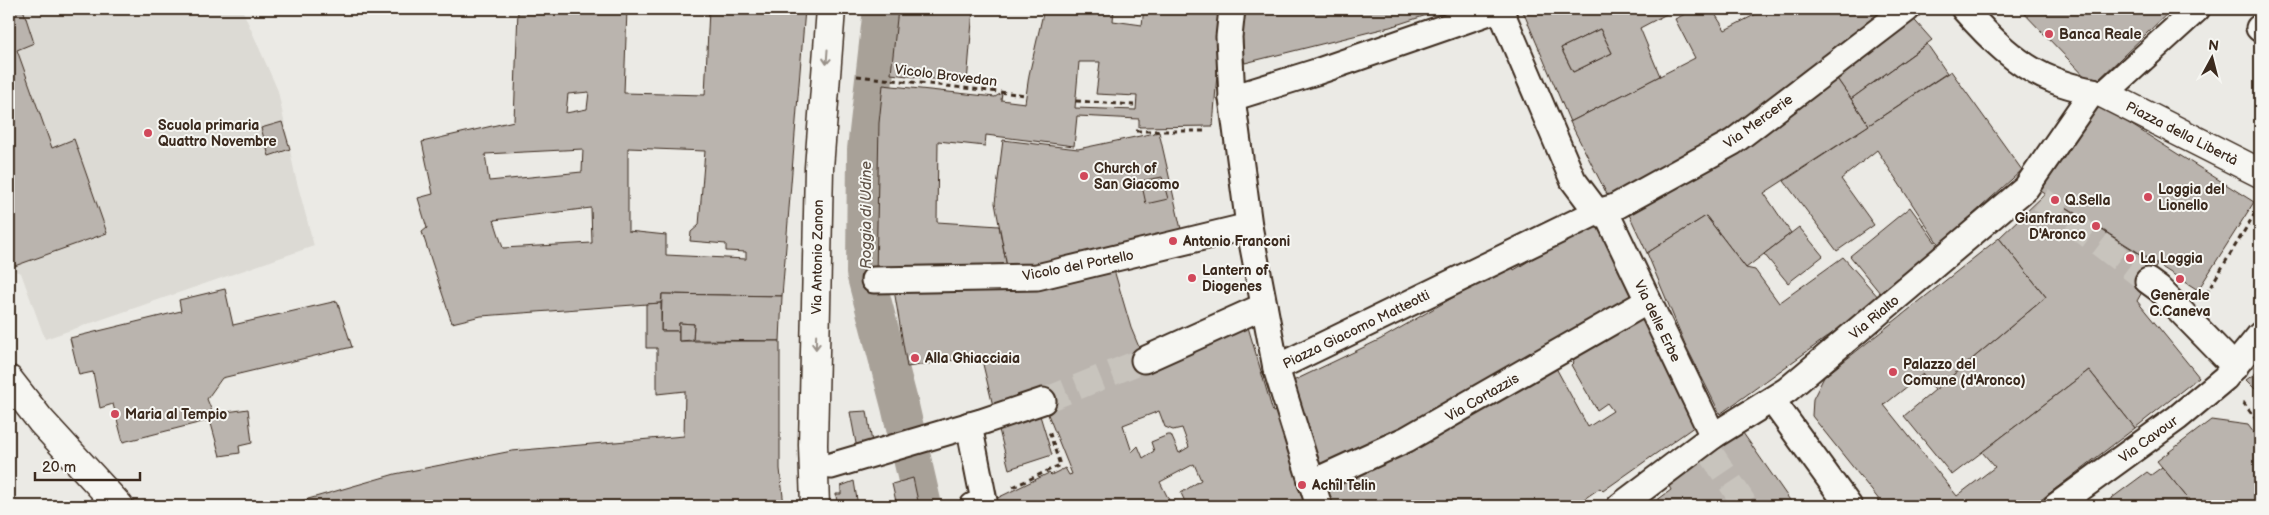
<svg xmlns="http://www.w3.org/2000/svg" width="2269" height="515" font-family="'Balsamiq Sans',sans-serif">
<style>
.built{fill:#dcdad4}
.lines{fill:none;stroke-linecap:round;stroke-linejoin:round}
.canal{stroke:#a8a198;stroke-width:38}
.building{fill:#bab4ae;stroke:#3b2a1e;fill-rule:evenodd}
.pedestrian-tunnel{stroke:#c8c4bd;stroke-width:25;stroke-dasharray:25 12;stroke-linecap:butt}
.pedestrian-casing{stroke:#3b2a1e;stroke-width:29}
.minor-casing{stroke:#3b2a1e;stroke-width:31}
.path{stroke:#3b2a1e;stroke-width:3;stroke-dasharray:5 4;stroke-linecap:butt}
.pedestrian{stroke:#f6f6f2;stroke-width:25}
.minor{stroke:#f6f6f2;stroke-width:28}
.oneway{stroke:#989088}
.poi-dot{fill:#d1495b;stroke:#f6f6f2;stroke-width:2}
.labels{text-anchor:middle;stroke-width:4;stroke-linejoin:round;paint-order:stroke}
.poi-label{font-size:14px;font-weight:bold;fill:#3b2a1e;stroke:#f6f6f2;text-anchor:start}
.street-label{font-size:14px;fill:#3b2a1e;stroke:#f6f6f2}
.water-label{font-size:15px;font-style:italic;fill:#615449;stroke:#f6f6f2}
</style>
<rect width="100%" height="100%" fill="#ebeae5"/>
<filter id="ink" filterUnits="userSpaceOnUse"><feTurbulence type="fractalNoise" baseFrequency=".02" numOctaves="2"/><feDisplacementMap in="SourceGraphic" scale="10" xChannelSelector="R" yChannelSelector="G"/><feConvolveMatrix kernelMatrix="1 2 1 2 8 2 1 2 1" color-interpolation-filters="sRGB"/></filter>
<g filter="url(#ink)">
<polygon class="built" points="9,9 242,9 278,91 295,175 314,246 45,339 21,273 9,269"/>
<g class="lines">
<polyline class="canal" points="882,9 866,150 865,273 900,406 923,506"/>
</g>
<g class="building">
<polygon points="9,9 23,9 34,43 17,50 52,148 74,139 107,233 9,268"/>
<path d="M518 9H627L624 93 705 95 709 9H805L782 296 662 294 661 303 481 316 452 323 422 232 427 228 418 198 433 194 422 142 514 121ZM589 92 587 109 566 113 568 94ZM628 148 705 151 699 225 691 232 690 241 726 244V251L746 252V259L666 255V235L628 231ZM583 149 582 172 489 181 485 154ZM591 208 592 243 503 248 494 220Z"/>
<polygon points="898,9 973,9 967,83 891,74"/>
<path d="M1044 9H1114L1113 21 1142 25 1144 9H1222L1213 126 1139 127V119L1077 116 1074 146 986 135 985 146 938 141 937 222 999 226 1008 272 876 276 879 123 883 85 995 97 1002 93 1001 100 1025 103 1029 75ZM1079 62H1100L1096 94 1137 96 1136 110 1075 108Z"/>
<polygon points="1242,9 1445,9 1390,27 1245,63 1239,42"/>
<path d="M1522 9H1676L1640 28 1660 76 1570 122ZM1600 29 1612 53 1573 72 1561 48Z"/>
<polygon points="1695,9 1712,9 1725,30 1766,9 1900,9 1694,161 1612,204 1570,122 1695,58 1675,19"/>
<polygon points="2020,9 2172,9 2093,85"/>
<polygon points="1909,14 1932,40 1851,99 1833,73"/>
<polygon points="1600,29 1612,53 1573,72 1561,48"/>
<polygon points="1927,44 1947,73 1869,125 1851,99"/>
<polygon points="1951,71 2022,170 1939,245 1877,150 1841,179 1874,225 1837,251 1784,181"/>
<polygon points="1833,73 1869,125 1764,193 1791,233 1746,268 1706,216 1647,253 1626,208"/>
<polygon points="2092,100 2254,202 2198,290 2036,188"/>
<polygon points="282,122 290,149 269,156 261,128"/>
<polygon points="1159,132 1183,238 1008,272 995,203 1003,140 1078,149"/>
<polygon points="1162,177 1168,199 1146,204 1141,181"/>
<polygon points="2045,194 2157,265 2137,301 2199,377 2135,428 2089,370 1952,475 1904,416 2046,297 1999,238"/>
<polygon points="1910,207 1938,246 1880,293 1850,256"/>
<polygon points="1706,216 1746,268 1755,270 1779,303 1843,257 1880,299 1720,414 1685,344 1647,253"/>
<polygon points="1599,218 1640,298 1387,441 1318,465 1291,382 1381,339 1511,264 1514,270"/>
<polygon points="1799,227 1823,256 1788,283 1764,254"/>
<polygon points="1999,238 2046,297 1935,390 1923,374 1884,405 1957,496 1995,467 1982,452 2089,370 2135,428 2033,506 1884,506 1812,416 1813,399 1824,377"/>
<path d="M1112 263 1131 328 1149 371 1248 327 1273 412 1276 411 1310 506H1187L1181 493 1201 480 1194 464 1160 482 1170 502 1165 506H981L1049 473 1051 475 1065 468 1069 475 1072 474 1045 407 993 406 981 356 907 367 893 284ZM1159 411 1165 427 1173 430 1182 428 1189 447 1179 453 1171 435H1168L1151 442 1154 451 1143 458 1138 446 1132 452 1123 425Z"/>
<polygon points="225,289 233,325 337,301 352,347 222,378 207,399 213,414 248,409 252,443 239,446 240,453 220,456 210,420 123,442 113,404 100,408 93,372 79,375 70,338 181,311 179,300"/>
<polygon points="662,294 782,296 780,341 693,340 694,324 679,323 679,331 661,331"/>
<polygon points="661,303 661,331 679,331 679,341 780,341 780,469 784,506 514,506 514,503 502,506 284,506 395,474 512,451 684,436 685,391 657,394 657,348 646,348 646,304"/>
<polygon points="1641,313 1698,424 1603,491 1600,488 1574,506 1481,506 1478,500 1469,506 1326,506 1321,495 1556,368 1588,427 1613,411 1607,403 1597,410 1571,365 1574,362 1569,352"/>
<polygon points="679,323 694,324 693,340 679,341"/>
<polygon points="2260,370 2260,394 2246,380"/>
<polygon points="1038,409 1052,455 1009,469 997,422"/>
<polygon points="867,411 873,449 858,454 850,412"/>
<polygon points="2211,420 2248,425 2260,441 2260,506 2194,506 2157,461"/>
<polygon points="1743,433 1794,506 1649,506 1671,490 1665,478"/>
<polygon points="2162,467 2194,506 2101,506 2147,472 2151,475"/>
<polygon points="913,478 919,506 897,506 892,484"/>
<polygon points="854,481 858,506 837,506 836,494 841,494 841,486"/>
</g>
<g class="lines">
<g class="pedestrian-tunnel">
<polyline points="2041,199 2148,281"/>
<polyline points="1043,401 1144,360"/>
<polyline points="1710,452 1746,506"/>
</g>
<g class="pedestrian-casing">
<g id="pedestrian">
<polyline points="1232,9 1229,37 1232,98 1249,226 1276,368 1319,506"/>
<path d="M1964 9C1988 36 2018 67 2053 80 2069 87 2087 90 2104 94L2197 9"/>
<polyline points="2259,28 2260,29"/>
<polyline points="1232,98 1316,72 1498,9"/>
<polyline points="1597,212 1615,207 1733,142 1907,9"/>
<polyline points="1597,212 1609,219 1713,436"/>
<polyline points="874,280 1037,277 1249,226"/>
<polyline points="2148,281 2159,289 2235,367"/>
<polyline points="1144,360 1264,306"/>
<polyline points="1276,368 1597,212 1573,180 1500,9"/>
<polyline points="1772,400 1849,506"/>
<polyline points="969,425 984,501 973,506"/>
<polyline points="831,466 981,422 1043,401"/>
<polyline points="1311,483 1407,439 1648,301"/>
<polyline points="1620,506 1713,436 1787,390 2026,188 2093,91"/>
<polyline points="2056,506 2177,418 2225,378 2260,335"/>
</g>
</g>
<g class="minor-casing">
<g id="minor">
<polyline points="2104,94 2260,173"/>
<polyline points="9,380 41,421 119,506"/>
<polyline points="815,506 813,445 819,168 831,9"/>
</g>
</g>
<g class="path">
<polyline points="857,76 1026,95"/>
<polyline points="1076,101 1134,105"/>
<polyline points="1136,131 1205,131"/>
<polyline points="2206,294 2260,205"/>
<polyline points="2243,402 2260,425"/>
<polyline points="1013,487 1060,465 1049,431"/>
</g>
<use href="#pedestrian" class="pedestrian"/>
<use href="#minor" class="minor"/>
</g>
<defs><path id="oneway-shaft" d="M-6 0H5M1.5-3L5.5 0L1.5 3" fill="none" stroke-width="1.6" stroke-linecap="round" stroke-linejoin="round" transform="scale(1.25)"/></defs>
<g class="oneway">
<use href="#oneway-shaft" transform="translate(827 57) rotate(94)"/>
<use href="#oneway-shaft" transform="translate(816 342) rotate(91)"/>
</g>
</g>
<g class="poi-dot">
<circle cx="2049" cy="34" r="5"/>
<circle cx="148" cy="133" r="5"/>
<circle cx="1084" cy="176" r="5"/>
<circle cx="2148" cy="197" r="5"/>
<circle cx="2055" cy="200" r="5"/>
<circle cx="2096" cy="226" r="5"/>
<circle cx="1173" cy="241" r="5"/>
<circle cx="2130" cy="258" r="5"/>
<circle cx="1192" cy="278" r="5"/>
<circle cx="2180" cy="279" r="5"/>
<circle cx="915" cy="358" r="5"/>
<circle cx="1893" cy="372" r="5"/>
<circle cx="115" cy="414" r="5"/>
<circle cx="1302" cy="485" r="5"/>
</g>
<g class="labels">
<g class="poi-label">
<text x="2059" y="39">Banca Reale</text>
<text x="158" y="130">Scuola primaria<tspan x="158" dy="16">Quattro Novembre</tspan></text>
<text x="1094" y="173">Church of<tspan x="1094" dy="16">San Giacomo</tspan></text>
<text x="2158" y="194">Loggia del<tspan x="2158" dy="16">Lionello</tspan></text>
<text x="2065" y="205">Q.Sella</text>
<text x="2086" y="223" text-anchor="end">Gianfranco<tspan x="2086" dy="16">D'Aronco</tspan></text>
<text x="1183" y="246">Antonio Franconi</text>
<text x="2140" y="263">La Loggia</text>
<text x="1202" y="275">Lantern of<tspan x="1202" dy="16">Diogenes</tspan></text>
<text x="2180" y="300" text-anchor="middle">Generale<tspan x="2180" dy="16">C.Caneva</tspan></text>
<text x="925" y="363">Alla Ghiacciaia</text>
<text x="1903" y="369">Palazzo del<tspan x="1903" dy="16">Comune (d'Aronco)</tspan></text>
<text x="125" y="419">Maria al Tempio</text>
<text x="1312" y="490">Achîl Telin</text>
</g>
<g class="street-label">
<text transform="translate(946 75) rotate(7)" y="5">Vicolo Brovedan</text>
<text transform="translate(1758 121) rotate(-36)" y="5">Via Mercerie</text>
<text transform="translate(2182 133) rotate(27)" y="5">Piazza della Libertà</text>
<text transform="translate(817 257) rotate(-89)" y="5">Via Antonio Zanon</text>
<text transform="translate(1078 265) rotate(-11)" y="5">Vicolo del Portello</text>
<text transform="translate(1874 317) rotate(-40)" y="5">Via Rialto</text>
<text transform="translate(1658 321) rotate(64)" y="5">Via delle Erbe</text>
<text transform="translate(1356 329) rotate(-26)" y="5">Piazza Giacomo Matteotti</text>
<text transform="translate(1482 397) rotate(-30)" y="5">Via Cortazzis</text>
<text transform="translate(2148 439) rotate(-36)" y="5">Via Cavour</text>
</g>
<g class="water-label">
<text transform="translate(866 215) rotate(-90)" y="5">Roggia di Udine</text>
</g>
</g>
<rect width="2269" height="515" fill="none" stroke="#f6f6f2" stroke-width="30"/>
<rect x="15" y="15" width="2239" height="485" fill="none" stroke="#3b2a1e" stroke-width="2" filter="url(#ink)"/>
<g transform="translate(2212 58) rotate(7)" stroke="#f6f6f2" stroke-width="4" paint-order="stroke">
<path d="M0-4L9 19L0 12L-9 19Z" fill="#3b2a1e"/>
<text y="-8" font-size="14" font-weight="bold" text-anchor="middle" fill="#3b2a1e">N</text>
</g>
<path d="M35 472v8h105v-8" fill="none" stroke="#3b2a1e" stroke-width="2.5"/>
<text x="42" y="472" font-size="15" fill="#3b2a1e" stroke="#f6f6f2" stroke-width="4" paint-order="stroke">20 m</text>
</svg>
